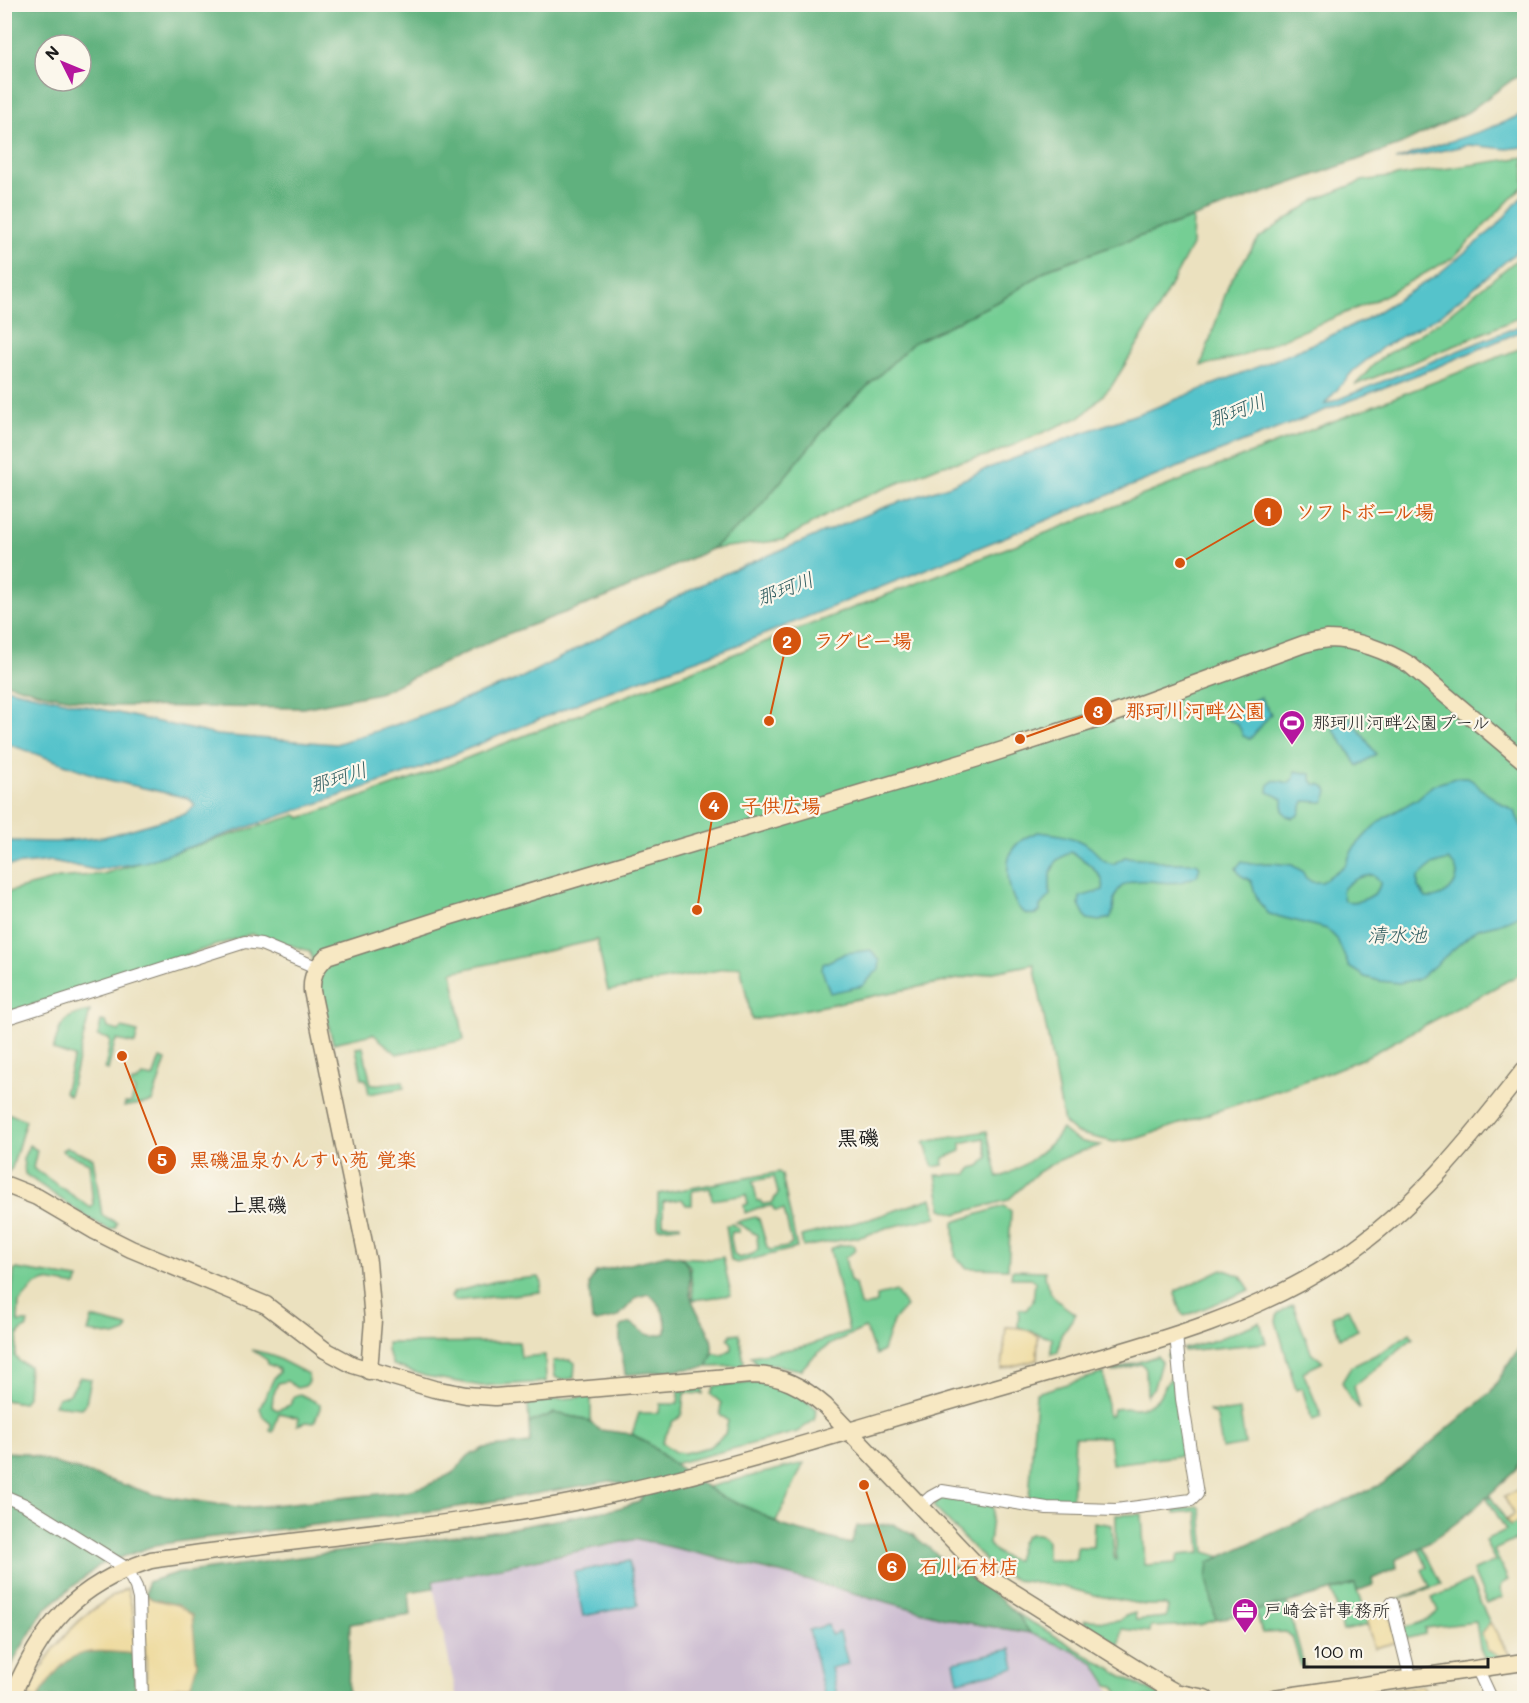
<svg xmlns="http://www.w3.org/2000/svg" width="1529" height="1703" font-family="Mali,'Klee One',sans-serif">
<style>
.industrial{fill:#cdbed2}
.green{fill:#75ce94;stroke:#487558;stroke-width:1.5;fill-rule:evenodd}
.forest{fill:#60b17e;stroke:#3e664d;stroke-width:1.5;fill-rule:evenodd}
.sand{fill:#eeda9e;stroke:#857b5d;stroke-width:1.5}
.water{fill:#55c3cb;stroke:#387074;stroke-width:1.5;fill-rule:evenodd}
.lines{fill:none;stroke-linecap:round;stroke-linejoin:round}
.street-casing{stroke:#847e6e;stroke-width:14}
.secondary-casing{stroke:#847e6e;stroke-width:19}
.street{stroke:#fff;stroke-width:12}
.secondary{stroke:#f7e8c3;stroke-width:16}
.labels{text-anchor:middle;stroke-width:4.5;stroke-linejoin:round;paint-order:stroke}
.poi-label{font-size:18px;fill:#1c1c1c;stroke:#fbf7ec;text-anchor:start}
.water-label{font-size:20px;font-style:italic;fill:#335f62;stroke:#fbf7ec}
.neighbourhood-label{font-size:20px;font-weight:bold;fill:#1c1c1c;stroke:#fbf7ec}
.quarter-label{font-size:21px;font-weight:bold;fill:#1c1c1c;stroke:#fbf7ec}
.leader{fill:none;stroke:#d4530e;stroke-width:2}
.callout-dot{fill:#d4530e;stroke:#fbf7ec;stroke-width:2}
.mark-label{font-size:18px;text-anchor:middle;font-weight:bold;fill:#fff}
.callout-label{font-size:20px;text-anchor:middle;font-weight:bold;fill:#d4530e;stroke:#fbf7ec;stroke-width:4.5;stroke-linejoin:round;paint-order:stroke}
</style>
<rect width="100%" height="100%" fill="#fbf7ec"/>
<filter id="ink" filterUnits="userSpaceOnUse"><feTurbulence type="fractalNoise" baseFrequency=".0167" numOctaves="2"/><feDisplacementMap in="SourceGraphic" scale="12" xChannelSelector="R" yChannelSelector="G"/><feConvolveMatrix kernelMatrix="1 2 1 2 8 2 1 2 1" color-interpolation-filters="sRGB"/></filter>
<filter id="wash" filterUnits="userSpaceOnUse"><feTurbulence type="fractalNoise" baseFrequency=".008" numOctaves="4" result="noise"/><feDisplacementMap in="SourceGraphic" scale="24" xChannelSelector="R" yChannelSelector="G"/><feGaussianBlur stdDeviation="1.35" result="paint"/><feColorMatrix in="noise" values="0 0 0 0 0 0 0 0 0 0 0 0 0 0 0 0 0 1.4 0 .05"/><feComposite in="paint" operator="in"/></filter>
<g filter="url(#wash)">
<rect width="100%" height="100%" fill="#ebe1bf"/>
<polygon class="industrial" points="637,1539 997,1627 1030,1633 1075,1652 1094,1663 1114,1698 457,1698 432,1581"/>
<g class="green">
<polygon points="1524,157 1524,185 1453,258 1376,300 1240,357 1201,366 1229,283 1259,238 1317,199 1362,181"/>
<polygon points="1193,218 1192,245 1146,331 1111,387 1082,416 990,455 940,466 847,504 783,540 711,549 751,517 833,419 913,343 1003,299 1050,268"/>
<polygon points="1524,254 1524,315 1459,344 1355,385 1378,360 1440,321"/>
<polygon points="1524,347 1524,972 1364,1058 1322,1075 1136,1139 1114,1142 1076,1133 1064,1123 1034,964 752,1020 740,966 608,991 597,940 452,972 464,1040 397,1054 373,1034 333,1043 310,951 251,934 5,1014 4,893 59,878 103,874 296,815 301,818 418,777"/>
<path d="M90 1011 69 1096 64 1092 74 1057 53 1050C60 1026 61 1015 90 1011Z"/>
<polygon points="101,1021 106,1022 108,1028 119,1031 122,1028 138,1032 135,1044 117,1040 115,1042 108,1070 105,1069 110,1042 109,1039 98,1036"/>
<polygon points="363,1047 371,1085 403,1081 404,1088 369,1094 366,1079 362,1079 356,1048"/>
<polygon points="160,1058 166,1060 152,1102 124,1107 125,1103 131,1103 135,1091 131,1086 132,1082 136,1082 143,1076 153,1078"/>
<polygon points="5,1112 26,1120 12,1168 7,1173 4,1173"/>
<path d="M1062 1129C1074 1141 1086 1144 1103 1145L1076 1153 1055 1162 1037 1173 1008 1200 956 1214 942 1209 936 1175 967 1174 972 1168 980 1166 988 1157 984 1138 961 1143V1151L944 1158 943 1165 933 1167 924 1142 987 1131 998 1178C1021 1169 1049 1150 1062 1129Z"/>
<polygon points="29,1145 37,1150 33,1168 91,1208 93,1204 89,1163 63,1152 62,1150 67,1147 93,1158 102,1215 117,1223 115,1228 110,1230 88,1218 25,1174 23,1159"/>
<path d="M779 1172 782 1175 797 1248 737 1263 731 1261 726 1225 732 1224 739 1229V1232H732L731 1238 734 1254 739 1258 753 1254 758 1249 757 1235 736 1222 755 1217 759 1219 767 1247 770 1250 787 1247 792 1244 784 1210 775 1211 772 1206 758 1208 745 1213 744 1205 748 1204 746 1195 712 1200 710 1188 692 1191V1205H686L682 1199 663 1202V1224H680V1226L658 1228V1194ZM774 1177 778 1193 772 1203 762 1204 761 1201H757L753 1181Z"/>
<polygon points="932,1198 937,1217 886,1228 864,1236 803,1247 801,1236 870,1219"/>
<polygon points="1004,1206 1011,1211 1008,1269 967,1268 955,1256 954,1222"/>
<path d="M840 1245H854L856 1250 845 1258 850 1281 855 1284 860 1305 865 1307 877 1303V1296L896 1291 906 1307 893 1321 883 1351 876 1355 865 1328C837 1341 822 1345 801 1370L775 1365 757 1364 751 1356 806 1346 849 1331 830 1249Z"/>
<polygon points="681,1257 711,1259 723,1257 731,1295 693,1300 690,1266"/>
<polygon points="17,1269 79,1279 76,1286 46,1281 35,1285 19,1303 18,1322 28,1322 27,1327 19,1333 15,1356 20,1362 29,1366 27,1396 23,1403 4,1400 5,1360 14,1271"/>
<polygon points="1222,1269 1241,1276 1250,1290 1185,1316 1182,1314 1175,1294 1176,1291"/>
<path d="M1012 1270 1045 1271C1045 1293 1058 1303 1076 1314L1061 1335 1058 1352 1051 1354 1052 1338C1039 1336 1031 1330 1018 1327L1019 1309 1026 1310 1033 1301 1035 1282 1031 1278H1011Z"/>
<polygon points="539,1277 542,1283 540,1292 454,1301 451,1297 454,1292 496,1281"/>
<polygon points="1293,1305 1311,1352 1323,1362 1303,1372 1322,1417 1312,1420 1302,1388 1296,1390 1276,1321 1278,1313"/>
<polygon points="1348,1309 1358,1330 1340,1338 1332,1316"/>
<polygon points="92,1318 128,1327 126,1332 115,1336 88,1332"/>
<polygon points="1260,1322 1266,1343 1184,1351 1183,1349 1215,1340"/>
<polygon points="739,1333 744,1362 742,1366 707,1367 713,1353 722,1355 732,1349 732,1344 728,1339 731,1334"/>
<polygon points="1410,1333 1413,1338 1354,1386 1360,1409 1349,1397 1342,1382 1351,1367 1383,1351"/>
<polygon points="519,1342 521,1357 545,1355 546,1382 481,1386 425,1376 393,1365 387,1351 387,1343"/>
<polygon points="252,1350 269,1354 308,1374 309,1382 305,1386 297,1388 287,1381 278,1383 273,1396 272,1407 277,1410 290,1405 294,1396 300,1394 320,1404 320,1408 314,1423 306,1422 297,1425 299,1418 279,1413 273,1432 270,1431 271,1424 263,1417 260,1408 274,1378 279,1373 279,1369 268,1364 267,1360"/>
<path d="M1174 1352 1186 1455 1112 1464 1109 1437H1075L1072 1504 1029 1499 1036 1393 1104 1373 1108 1416 1112 1415 1113 1409C1129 1406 1145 1413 1158 1398 1163 1391 1165 1384 1171 1378L1172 1360 1168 1359 1167 1355Z"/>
<polygon points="1157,1356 1161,1362 1154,1387 1147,1396 1146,1370 1144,1366 1140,1364 1113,1372 1113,1370"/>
<polygon points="571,1360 575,1363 574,1378 562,1380 555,1377 553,1361"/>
<polygon points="80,1377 91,1379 86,1403 81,1408 54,1405 58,1398 70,1394"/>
<polygon points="761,1382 789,1388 817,1409 814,1420 797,1432 674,1464 652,1446 632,1434 639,1413 659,1413 660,1404 678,1404 679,1389 702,1387 703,1394 684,1393 682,1414 679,1418 673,1421 662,1443 675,1452 684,1453 709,1447 725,1434 728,1421 720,1414 721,1403 711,1394 714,1386"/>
<polygon points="591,1396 591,1423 585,1419 554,1413 529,1423 528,1402"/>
<polygon points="1240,1410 1245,1445 1222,1449 1217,1417 1209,1411 1226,1412"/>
<path d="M804 1463 776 1522C753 1509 727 1503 707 1487Z"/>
<path d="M947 1495 991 1504 993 1509 989 1544C996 1554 1004 1559 1016 1560 1021 1543 1022 1528 1044 1536L1047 1542V1560H1076L1077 1547H1093L1094 1522 1112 1525 1114 1559 1116 1560V1515L1142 1514 1145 1565 1176 1563 1178 1555 1201 1553 1197 1511 1175 1513V1510L1198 1506 1201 1509 1205 1552 1222 1557 1209 1562 1216 1620 1200 1625 1151 1627 1150 1632 1122 1629 1120 1646 1084 1622 1085 1620 1119 1621 1125 1616 1135 1613 1136 1620 1166 1617 1168 1607 1165 1605H1145L1099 1596 1063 1587 1017 1580 1005 1575 988 1563 933 1506 940 1497Z"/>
<polygon points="1490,1496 1510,1526 1524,1519 1524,1542 1518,1545 1515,1540 1494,1550 1508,1580 1501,1584 1500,1589 1503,1597 1487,1604 1473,1571 1495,1561 1485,1540 1506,1530 1487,1498"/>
<polygon points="1422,1546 1441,1584 1396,1601 1430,1586 1422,1570 1427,1567 1419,1549"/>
<path d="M1470 1581 1490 1623 1482 1633C1491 1647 1492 1656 1510 1655V1658L1486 1661 1480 1648 1476 1622 1425 1628V1634L1404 1639 1401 1628C1415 1625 1427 1622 1438 1611L1432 1598Z"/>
<polygon points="1355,1584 1368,1625 1343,1631 1332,1591"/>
<polygon points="1287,1603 1305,1668 1301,1666 1292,1637 1286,1632 1262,1633 1255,1611"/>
<path d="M1017 1614C1067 1641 1114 1675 1166 1698H1121L1114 1686 1108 1685 1094 1663 1075 1652 1030 1633Z"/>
</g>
<g class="forest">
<path d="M1524 4V71L1468 112 1400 145 1050 268 1003 299 913 343 833 419 751 517 711 549 610 596 502 636 379 693 303 708 111 706 44 694 5 683V5ZM45 45H81V81H45Z"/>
<path d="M667 1255 681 1257C696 1273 686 1279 691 1297 698 1322 723 1337 707 1367L625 1375C624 1358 617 1342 621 1326L631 1323C646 1333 647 1339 666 1333 668 1318 660 1303 649 1294L637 1297 618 1317 596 1322 592 1320 589 1284 596 1272Z"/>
<path d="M1524 1340V1458L1519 1463 1517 1469C1480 1504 1442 1540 1396 1560L1397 1568 1372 1579 1373 1585 1357 1591 1355 1584 1287 1603 1216 1620 1207 1578 1209 1562 1382 1484 1490 1393Z"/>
<polygon points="554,1413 585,1419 600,1430 632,1434 652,1446 663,1456 718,1495 758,1512 782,1526 851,1544 857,1526 893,1524 913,1535 940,1557 993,1593 1017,1614 1030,1633 957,1621 780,1573 637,1539 433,1581 434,1588 409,1592 411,1615 350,1624 348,1698 147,1698 147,1693 190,1685 177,1605 152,1599 146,1595 147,1582 173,1574 501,1530 615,1509 639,1502 642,1497 620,1483 610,1481 440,1510 197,1539 156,1545 100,1565 44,1610 18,1653 5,1680 5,1452 24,1453 156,1495 244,1508 407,1491 428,1485 453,1473 468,1456 484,1448 530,1443 529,1423"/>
<polygon points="107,1651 135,1654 135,1698 38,1698 57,1669 80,1652"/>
</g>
<g class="sand">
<path d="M1006 1327C1019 1327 1027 1329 1038 1336L1037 1360 1002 1369Z"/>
<polygon points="1524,1487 1524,1519 1510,1526 1506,1520 1514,1514 1504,1497"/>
<path d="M127 1588 133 1612 135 1654C77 1648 70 1649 38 1698H28C45 1649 81 1612 127 1588Z"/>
<polygon points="146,1595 152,1599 177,1605 192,1615 197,1664 191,1685 147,1693 145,1644"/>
<polygon points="1389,1612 1397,1642 1374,1648 1366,1619"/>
<polygon points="1490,1623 1510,1655 1500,1656 1487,1650 1482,1633"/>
<polygon points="1423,1686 1429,1698 1319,1698 1323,1696"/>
</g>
<g class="water">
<path d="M1524 113V147L1507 149 1469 145 1396 160C1439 143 1483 134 1524 113Z"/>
<polygon points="1524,194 1524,243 1512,256 1441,315 1383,347 1353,371 1324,405 1524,324 1524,330 1434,368 1156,476 735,646 593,697 419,769 145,862 96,870 52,861 5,866 5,841 55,842 104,837 185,814 195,805 188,798 109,780 5,743 5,688 217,735 336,744 395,725 519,679 712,579 882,508 951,485 986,469 1079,434 1152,409 1292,353 1363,321 1437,275 1497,226"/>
<path d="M1260 697 1271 714 1250 739 1243 736C1240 727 1238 722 1228 720V714Z"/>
<polygon points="1350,717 1376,754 1358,766 1333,729"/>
<path d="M1295 771 1311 774V780L1314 784C1321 784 1326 785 1328 792L1324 802 1304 801 1299 815 1293 818 1287 816 1283 811V799L1268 792C1268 778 1277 779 1288 783L1294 778Z"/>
<path d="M1459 777H1468L1487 794 1515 812 1524 833V910L1516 917 1498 924 1477 929 1419 979 1399 983 1380 981 1365 977 1349 967 1337 939 1327 929 1269 914 1258 901 1251 881 1240 875 1236 868 1242 861 1251 864 1271 863 1292 865 1302 871 1306 878 1312 882H1322L1345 865 1353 849 1372 828 1384 818 1417 799 1433 785ZM1448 860C1470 875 1447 901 1426 898L1418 887V877L1432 865ZM1373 875 1380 882C1380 897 1357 904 1344 901L1342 891C1349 880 1361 876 1373 875Z"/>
<path d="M1038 832C1056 834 1075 836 1090 847 1098 853 1102 862 1113 864L1125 857 1151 859 1166 863H1197L1200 867 1197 876C1192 878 1185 881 1180 882 1160 886 1126 870 1115 896 1112 904 1116 908 1110 918L1099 921 1087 919 1079 904 1080 897 1103 890C1107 875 1083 858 1070 852L1057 860 1050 874V895L1040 906V912C1013 927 1003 872 1010 855 1014 843 1027 836 1038 832Z"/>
<polygon points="871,950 880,961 879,969 862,986 830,993 822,970 823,964 846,953"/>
<polygon points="629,1561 638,1605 583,1616 574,1572"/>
<polygon points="828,1625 831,1635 840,1632 848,1664 831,1668 837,1695 825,1698 809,1630"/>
<polygon points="1011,1649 1015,1668 958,1681 954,1662"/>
</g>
</g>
<g filter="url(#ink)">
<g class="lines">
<g class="street-casing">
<g id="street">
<polyline points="4,1019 245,942 261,944 316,967"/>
<polyline points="4,1496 25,1505 126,1568 136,1587 139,1599 142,1698"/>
<polyline points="920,1507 931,1497 942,1491 1047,1508 1116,1510 1191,1500 1197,1494 1182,1399 1176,1334"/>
<polyline points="1392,1603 1411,1680"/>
<polyline points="1478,1670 1491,1698"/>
</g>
</g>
<g class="secondary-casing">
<g id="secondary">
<path d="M4 1184 37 1197 95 1231 131 1249 266 1305 325 1350 353 1365 434 1389 466 1395 495 1397 751 1375C781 1375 802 1386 825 1406L986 1575 1159 1683 1175 1692 1205 1698"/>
<path d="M369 1371 373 1320 368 1262 312 991C311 976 316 967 327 956L451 916 975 759 1102 718 1304 644C1311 642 1320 640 1328 639 1356 639 1387 651 1410 665L1524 761"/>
<path d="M11 1698C43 1625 73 1586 151 1560 305 1537 461 1528 613 1494 748 1464 879 1421 1012 1383 1124 1350 1243 1324 1341 1258 1415 1209 1470 1139 1524 1070"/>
<polyline points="1274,1698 1524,1662"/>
</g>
</g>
<use href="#street" class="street"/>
<use href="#secondary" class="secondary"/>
</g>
</g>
<defs>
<g id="stadium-pin" transform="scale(1.35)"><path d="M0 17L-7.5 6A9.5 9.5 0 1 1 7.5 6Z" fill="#b5179e" stroke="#fbf7ec"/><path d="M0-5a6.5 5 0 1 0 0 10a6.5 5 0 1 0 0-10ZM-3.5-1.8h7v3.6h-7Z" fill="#fff"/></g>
<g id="office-pin" transform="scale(1.35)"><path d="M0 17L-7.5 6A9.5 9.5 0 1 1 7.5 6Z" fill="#b5179e" stroke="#fbf7ec"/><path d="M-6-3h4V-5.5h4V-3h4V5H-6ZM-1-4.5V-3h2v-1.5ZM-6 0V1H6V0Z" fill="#fff"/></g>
</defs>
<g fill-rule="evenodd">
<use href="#stadium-pin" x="1292" y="723"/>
<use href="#office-pin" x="1245" y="1611"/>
</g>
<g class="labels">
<g class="poi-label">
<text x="1312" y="729">那珂川河畔公園プール</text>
<text x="1264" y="1617">戸崎会計事務所</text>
</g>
<g class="water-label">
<text transform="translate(1237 411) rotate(-21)" y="7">那珂川</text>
<text transform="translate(785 589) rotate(-21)" y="7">那珂川</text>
<text transform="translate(338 778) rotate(-18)" y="7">那珂川</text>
<text x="1397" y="942">清水池</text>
</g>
<g class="neighbourhood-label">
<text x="257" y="1212">上黒磯</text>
</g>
<g class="quarter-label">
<text x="858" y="1145">黒磯</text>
</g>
</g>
<path class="leader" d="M1180 563L1268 512M769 721L787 641M1020 739L1098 711M697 910L714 806M122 1056L162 1160M864 1485L892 1567"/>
<g class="callout-dot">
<circle cx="1180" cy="563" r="6"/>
<circle cx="769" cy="721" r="6"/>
<circle cx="1020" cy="739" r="6"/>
<circle cx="697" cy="910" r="6"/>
<circle cx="122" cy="1056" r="6"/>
<circle cx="864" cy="1485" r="6"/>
<circle cx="1268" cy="512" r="15"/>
<circle cx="787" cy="641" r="15"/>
<circle cx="1098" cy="711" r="15"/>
<circle cx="714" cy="806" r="15"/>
<circle cx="162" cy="1160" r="15"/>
<circle cx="892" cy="1567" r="15"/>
</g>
<g class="mark-label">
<text x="1268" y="519">1</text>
<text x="787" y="648">2</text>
<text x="1098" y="718">3</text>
<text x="714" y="812">4</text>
<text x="162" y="1166">5</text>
<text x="892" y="1573">6</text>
</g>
<g class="callout-label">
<text x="1365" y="519">ソフトボール場</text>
<text x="863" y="648">ラグビー場</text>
<text x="1195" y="718">那珂川河畔公園</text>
<text x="781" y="813">子供広場</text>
<text x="303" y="1167">黒磯温泉かんすい苑 覚楽</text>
<text x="969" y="1574">石川石材店</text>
</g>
<rect width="1529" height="1703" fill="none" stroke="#fbf7ec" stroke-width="24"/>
<g transform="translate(63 63) rotate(313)"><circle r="28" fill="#fbf7ec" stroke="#a29f99" stroke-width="1.5"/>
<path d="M0-4.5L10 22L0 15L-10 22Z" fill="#b5179e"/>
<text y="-9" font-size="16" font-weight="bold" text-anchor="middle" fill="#1c1c1c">N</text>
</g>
<path d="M1304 1658v9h184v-9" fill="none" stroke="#1c1c1c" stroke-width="3"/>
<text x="1313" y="1658" font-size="18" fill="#1c1c1c" stroke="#fbf7ec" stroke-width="4.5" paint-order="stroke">100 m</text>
</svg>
